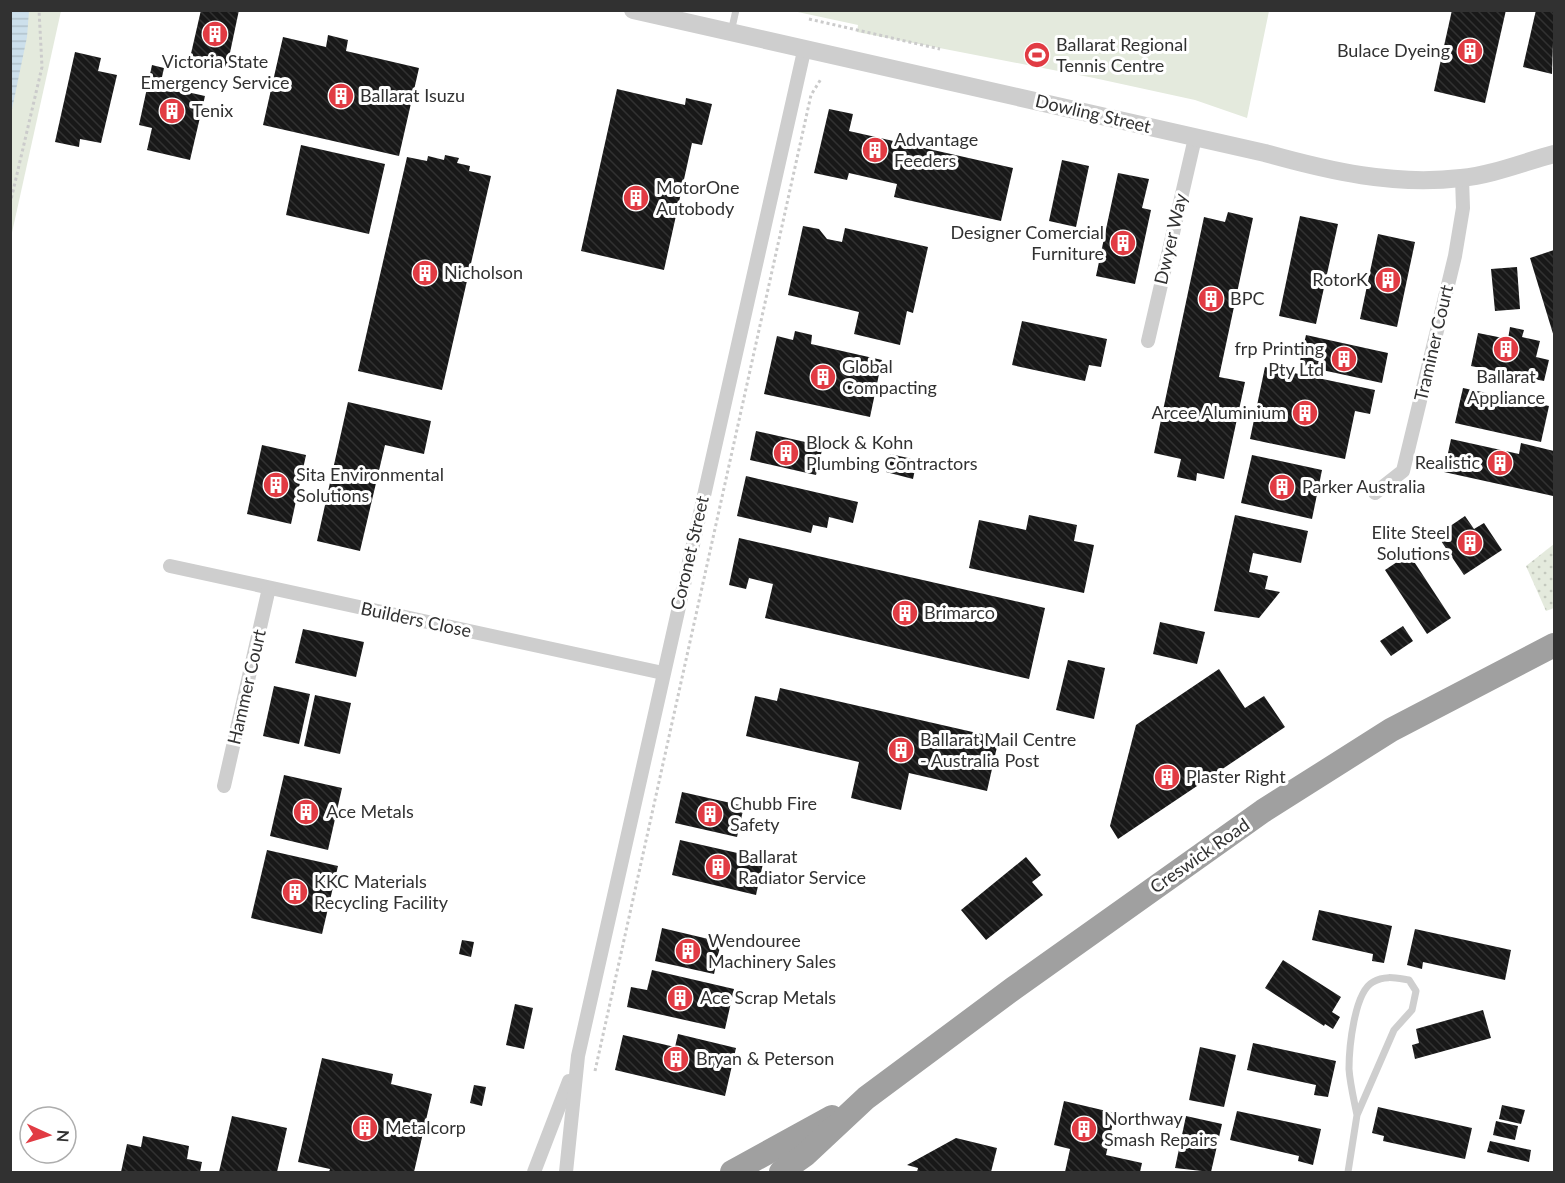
<svg xmlns="http://www.w3.org/2000/svg" width="1565" height="1183" font-family="Lato,sans-serif">
<style>
.grass{fill:url(#grass-dots)}
.park{fill:#e4eadd}
.water{fill:url(#water-rules)}
.building{fill:url(#building-back-hatch)}
.lines{fill:none;stroke-linecap:round;stroke-linejoin:round}
.path{stroke:#cbcbcb;stroke-width:3;stroke-dasharray:3 3;stroke-linecap:butt}
.service{stroke:#cecece;stroke-width:7}
.minor{stroke:#cecece;stroke-width:14}
.tertiary{stroke:#cecece;stroke-width:18}
.trunk{stroke:#a0a0a0;stroke-width:24}
.labels{text-anchor:middle;stroke-width:6;stroke-linejoin:round;paint-order:stroke}
.poi-label{font-size:18px;fill:#313131;stroke:#fff;text-anchor:start}
.street-label{font-size:18px;fill:#313131;stroke:#fff}
</style>
<defs>
<pattern id="grass-dots" width="8" height="8" patternUnits="userSpaceOnUse" patternTransform="scale(1.5)"><rect width="8" height="8" fill="#e4eadd"/><path d="M2 2h.1M6 6h.1" fill="none" stroke="#c4c9be" stroke-width="1.8" stroke-linecap="round"/></pattern>
<pattern id="water-rules" width="6" height="5" patternUnits="userSpaceOnUse" patternTransform="scale(1.5)"><rect width="6" height="5" fill="#cde0ec"/><path d="M0 2.5h6" fill="none" stroke="#b0c1cb"/></pattern>
<pattern id="building-back-hatch" width="6" height="6" patternUnits="userSpaceOnUse" patternTransform="scale(1.5)"><rect width="6" height="6" fill="#181818"/><path d="M-1 5l2 2M0 0l6 6M5-1l2 2" fill="none" stroke="#313131"/></pattern>
</defs>
<rect width="100%" height="100%" fill="#fff"/>
<polygon class="grass" points="1554,544 1554,608 1546,611 1526,566"/>
<g class="park">
<polygon points="11,11 61,11 11,237"/>
<polygon points="793,11 1269,10 1269,11 1247,118 1195,100 1094,78 857,32 858,25"/>
</g>
<polygon class="water" points="11,10 29,11 27,37 11,114"/>
<g class="building">
<polygon points="201,10 239,10 227,67 190,58"/>
<polygon points="1452,10 1506,10 1485,103 1434,91"/>
<polygon points="1536,10 1554,10 1552,74 1523,67"/>
<polygon points="328,35 348,40 346,51 419,68 399,156 263,125 283,37 326,47"/>
<polygon points="75,52 101,58 98,71 117,75 101,143 80,139 79,147 55,142"/>
<polygon points="152,65 164,68 160,86 205,96 190,160 147,150 152,128 139,125"/>
<polygon points="617,89 685,105 686,98 712,104 702,145 692,143 664,270 581,251"/>
<polygon points="829,109 853,114 849,131 1013,168 1001,221 894,197 897,184 849,173 847,180 814,173"/>
<polygon points="301,145 385,164 369,234 286,215"/>
<polygon points="445,155 459,158 457,163 470,166 469,171 491,176 442,390 358,371 407,157 427,161 428,156 444,160"/>
<polygon points="1062,160 1089,166 1076,227 1049,221"/>
<polygon points="1118,173 1149,179 1142,208 1151,210 1135,284 1096,276"/>
<polygon points="1228,212 1253,218 1219,377 1245,382 1224,479 1197,473 1196,481 1177,477 1181,459 1154,453 1204,217 1225,222"/>
<polygon points="1300,216 1338,224 1316,324 1279,316"/>
<polygon points="803,226 819,229 827,239 842,242 845,228 928,247 913,313 907,311 900,345 854,334 859,312 788,295"/>
<polygon points="1378,234 1415,242 1397,327 1360,319"/>
<polygon points="1554,250 1554,337 1530,258"/>
<polygon points="1517,267 1520,309 1495,311 1491,269"/>
<polygon points="1022,321 1107,339 1101,367 1089,365 1085,381 1012,365"/>
<polygon points="1510,327 1524,330 1522,337 1540,341 1536,357 1549,360 1544,381 1471,366 1478,333 1508,339"/>
<polygon points="795,331 812,335 811,344 882,360 870,417 764,394 777,336 793,340"/>
<polygon points="1306,335 1388,353 1382,383 1299,365"/>
<polygon points="1265,367 1375,390 1370,414 1355,411 1345,459 1250,439"/>
<polygon points="1463,388 1549,406 1541,442 1455,423"/>
<polygon points="348,402 431,421 424,454 385,445 360,551 317,541"/>
<polygon points="756,431 823,446 816,475 750,460"/>
<polygon points="1451,439 1519,454 1521,443 1554,451 1553,496 1444,472"/>
<polygon points="262,445 306,455 291,524 247,514"/>
<polygon points="890,454 917,460 913,479 886,472"/>
<polygon points="1252,455 1322,470 1312,519 1241,503"/>
<polygon points="746,476 858,502 853,523 829,517 827,528 813,525 811,533 737,516"/>
<polygon points="1029,515 1077,525 1074,541 1094,545 1084,593 969,568 979,520 1026,530"/>
<polygon points="1235,515 1308,531 1301,563 1253,553 1249,572 1268,576 1265,589 1280,592 1259,618 1214,611"/>
<polygon points="1465,516 1474,529 1484,523 1502,550 1464,575 1437,535"/>
<polygon points="739,538 1045,608 1029,679 765,618 773,584 749,578 746,589 729,585"/>
<polygon points="1409,554 1451,618 1427,634 1385,570"/>
<polygon points="1160,622 1205,632 1197,664 1153,654"/>
<polygon points="1403,626 1413,641 1391,656 1380,641"/>
<polygon points="303,629 364,642 356,677 295,663"/>
<polygon points="1068,660 1105,668 1094,719 1056,710"/>
<polygon points="1219,669 1245,708 1264,696 1285,727 1118,839 1110,826 1136,725"/>
<polygon points="274,686 310,694 299,744 263,736"/>
<polygon points="780,688 999,738 987,791 909,773 901,810 851,798 859,762 746,736 755,696 777,701"/>
<polygon points="315,695 351,703 340,754 304,746"/>
<polygon points="284,775 342,788 328,850 270,836"/>
<polygon points="682,792 744,806 737,837 675,823"/>
<polygon points="680,840 764,859 756,895 672,875"/>
<polygon points="267,850 338,866 322,934 251,918"/>
<polygon points="1026,857 1041,875 1032,882 1043,895 986,940 961,910"/>
<polygon points="1319,910 1392,926 1384,963 1372,961 1373,954 1312,940"/>
<polygon points="662,928 721,942 714,974 655,961"/>
<polygon points="1415,929 1511,950 1505,980 1423,962 1422,969 1407,965"/>
<polygon points="462,940 474,942 471,957 459,954"/>
<polygon points="1283,960 1341,997 1332,1012 1340,1017 1333,1029 1325,1024 1324,1026 1265,988"/>
<polygon points="652,970 734,989 725,1029 627,1007 631,987 647,990"/>
<polygon points="515,1004 533,1008 524,1049 506,1045"/>
<polygon points="1483,1010 1491,1038 1415,1059 1412,1045 1419,1043 1416,1029"/>
<polygon points="678,1034 736,1048 725,1096 615,1070 623,1035 675,1047"/>
<polygon points="1253,1043 1336,1061 1328,1097 1314,1095 1316,1085 1247,1070"/>
<polygon points="1200,1047 1236,1055 1224,1107 1189,1100"/>
<polygon points="322,1058 393,1074 391,1084 432,1094 414,1172 329,1172 330,1169 298,1162"/>
<polygon points="474,1085 486,1087 482,1106 470,1103"/>
<polygon points="1064,1101 1115,1113 1106,1155 1142,1163 1140,1172 1065,1172 1070,1149 1054,1145"/>
<polygon points="1502,1105 1525,1110 1521,1124 1499,1119"/>
<polygon points="1378,1107 1472,1128 1465,1159 1383,1141 1384,1136 1372,1133"/>
<polygon points="1237,1111 1321,1129 1313,1165 1298,1161 1299,1156 1230,1140"/>
<polygon points="232,1116 287,1128 277,1172 219,1172"/>
<polygon points="1186,1116 1222,1124 1211,1172 1175,1168"/>
<polygon points="1496,1121 1518,1126 1515,1140 1493,1135"/>
<polygon points="143,1136 189,1146 187,1159 202,1162 200,1172 121,1172 127,1144 141,1147"/>
<polygon points="956,1138 997,1148 991,1172 917,1172 918,1168 907,1165"/>
<polygon points="1490,1141 1531,1150 1529,1162 1487,1152"/>
</g>
<g class="lines">
<g class="path">
<polyline points="809,19 940,49"/>
<polyline points="10,204 42,67 39,10"/>
<polyline points="595,1071 811,95 821,79"/>
</g>
<g class="service">
<polyline points="731,32 736,10"/>
<path d="M1348 1172 1357 1115 1394 1030 1412 1010 1416 991 1409 980C1396 978 1385 975 1373 982 1354 992 1349 1049 1349 1069 1350 1084 1354 1100 1357 1115"/>
</g>
<g class="minor">
<polyline points="1148,341 1195,138"/>
<polyline points="1375,493 1403,471 1455,256 1463,208 1462,178"/>
<polyline points="170,566 663,673"/>
<polyline points="224,786 269,588"/>
<polyline points="534,1172 569,1081"/>
<polyline points="566,1172 578,1056 804,51"/>
</g>
<path class="tertiary" d="M633 10 1265 153C1329 171 1394 186 1461 178 1492 175 1524 162 1554 154"/>
<g class="trunk">
<polyline points="732,1172 832,1117"/>
<polyline points="781,1172 805,1155 866,1098 1014,988 1263,811 1391,730 1554,645"/>
</g>
</g>
<defs>
<g id="building-disc" transform="scale(1.35)"><circle r="9.5" fill="#e13b43" stroke="#fff"/><path d="M-4-6H4V6H1V3H-1V6H-4ZM-2.5-4.3h1.7v1.8h-1.7ZM.8-4.3h1.7v1.8H.8ZM-2.5-1h1.7V.8h-1.7ZM.8-1h1.7V.8H.8Z" fill="#fff"/></g>
<g id="stadium-disc" transform="scale(1.35)"><circle r="9.5" fill="#e13b43" stroke="#fff"/><path d="M0-5a6.5 5 0 1 0 0 10a6.5 5 0 1 0 0-10ZM-3.5-1.8h7v3.6h-7Z" fill="#fff"/></g>
</defs>
<g fill-rule="evenodd">
<use href="#building-disc" x="215" y="34"/>
<use href="#building-disc" x="1470" y="51"/>
<use href="#stadium-disc" x="1037" y="55"/>
<use href="#building-disc" x="341" y="96"/>
<use href="#building-disc" x="172" y="111"/>
<use href="#building-disc" x="875" y="150"/>
<use href="#building-disc" x="636" y="198"/>
<use href="#building-disc" x="1123" y="243"/>
<use href="#building-disc" x="425" y="273"/>
<use href="#building-disc" x="1388" y="280"/>
<use href="#building-disc" x="1211" y="299"/>
<use href="#building-disc" x="1506" y="349"/>
<use href="#building-disc" x="1344" y="359"/>
<use href="#building-disc" x="823" y="377"/>
<use href="#building-disc" x="1305" y="413"/>
<use href="#building-disc" x="786" y="453"/>
<use href="#building-disc" x="1500" y="463"/>
<use href="#building-disc" x="276" y="485"/>
<use href="#building-disc" x="1282" y="487"/>
<use href="#building-disc" x="1470" y="543"/>
<use href="#building-disc" x="905" y="613"/>
<use href="#building-disc" x="901" y="750"/>
<use href="#building-disc" x="1167" y="777"/>
<use href="#building-disc" x="306" y="812"/>
<use href="#building-disc" x="710" y="814"/>
<use href="#building-disc" x="718" y="867"/>
<use href="#building-disc" x="295" y="892"/>
<use href="#building-disc" x="688" y="951"/>
<use href="#building-disc" x="680" y="998"/>
<use href="#building-disc" x="676" y="1059"/>
<use href="#building-disc" x="365" y="1128"/>
<use href="#building-disc" x="1084" y="1129"/>
</g>
<g class="labels">
<g class="poi-label">
<text x="1056" y="51">Ballarat Regional<tspan x="1056" dy="21">Tennis Centre</tspan></text>
<text x="1450" y="57" text-anchor="end">Bulace Dyeing</text>
<text x="215" y="68" text-anchor="middle">Victoria State<tspan x="215" dy="21">Emergency Service</tspan></text>
<text x="360" y="102">Ballarat Isuzu</text>
<text x="192" y="117">Tenix</text>
<text x="894" y="146">Advantage<tspan x="894" dy="21">Feeders</tspan></text>
<text x="656" y="194">MotorOne<tspan x="656" dy="21">Autobody</tspan></text>
<text x="1104" y="239" text-anchor="end">Designer Comercial<tspan x="1104" dy="21">Furniture</tspan></text>
<text x="444" y="279">Nicholson</text>
<text x="1368" y="286" text-anchor="end">RotorK</text>
<text x="1230" y="305">BPC</text>
<text x="1324" y="355" text-anchor="end">frp Printing<tspan x="1324" dy="21">Pty Ltd</tspan></text>
<text x="842" y="373">Global<tspan x="842" dy="21">Compacting</tspan></text>
<text x="1506" y="383" text-anchor="middle">Ballarat<tspan x="1506" dy="21">Appliance</tspan></text>
<text x="1286" y="419" text-anchor="end">Arcee Aluminium</text>
<text x="806" y="449">Block &amp; Kohn<tspan x="806" dy="21">Plumbing Contractors</tspan></text>
<text x="1480" y="469" text-anchor="end">Realistic</text>
<text x="296" y="481">Sita Environmental<tspan x="296" dy="21">Solutions</tspan></text>
<text x="1302" y="493">Parker Australia</text>
<text x="1450" y="539" text-anchor="end">Elite Steel<tspan x="1450" dy="21">Solutions</tspan></text>
<text x="924" y="619">Brimarco</text>
<text x="920" y="746">Ballarat Mail Centre<tspan x="920" dy="21">- Australia Post</tspan></text>
<text x="1186" y="783">Plaster Right</text>
<text x="730" y="810">Chubb Fire<tspan x="730" dy="21">Safety</tspan></text>
<text x="326" y="818">Ace Metals</text>
<text x="738" y="863">Ballarat<tspan x="738" dy="21">Radiator Service</tspan></text>
<text x="314" y="888">KKC Materials<tspan x="314" dy="21">Recycling Facility</tspan></text>
<text x="708" y="947">Wendouree<tspan x="708" dy="21">Machinery Sales</tspan></text>
<text x="700" y="1004">Ace Scrap Metals</text>
<text x="696" y="1065">Bryan &amp; Peterson</text>
<text x="1104" y="1125">Northway<tspan x="1104" dy="21">Smash Repairs</tspan></text>
<text x="385" y="1134">Metalcorp</text>
</g>
<g class="street-label">
<text transform="translate(1093 114) rotate(13)" y="6">Dowling Street</text>
<text transform="translate(1171 239) rotate(-77)" y="6">Dwyer Way</text>
<text transform="translate(1434 343) rotate(-77)" y="6">Traminer Court</text>
<text transform="translate(690 553) rotate(-77)" y="6">Coronet Street</text>
<text transform="translate(416 620) rotate(12)" y="6">Builders Close</text>
<text transform="translate(247 687) rotate(-77)" y="6">Hammer Court</text>
<text transform="translate(1200 856) rotate(-35)" y="6">Creswick Road</text>
</g>
</g>
<rect width="1565" height="1183" fill="none" stroke="#313131" stroke-width="24"/>
<g transform="translate(48 1135) rotate(94)"><circle r="28" fill="#ffffff" stroke="#adadad" stroke-width="1.5"/>
<path d="M0-4.5L10 22L0 15L-10 22Z" fill="#e13b43"/>
<text y="-9" font-size="16" font-weight="bold" text-anchor="middle" fill="#313131">N</text>
</g>
</svg>
